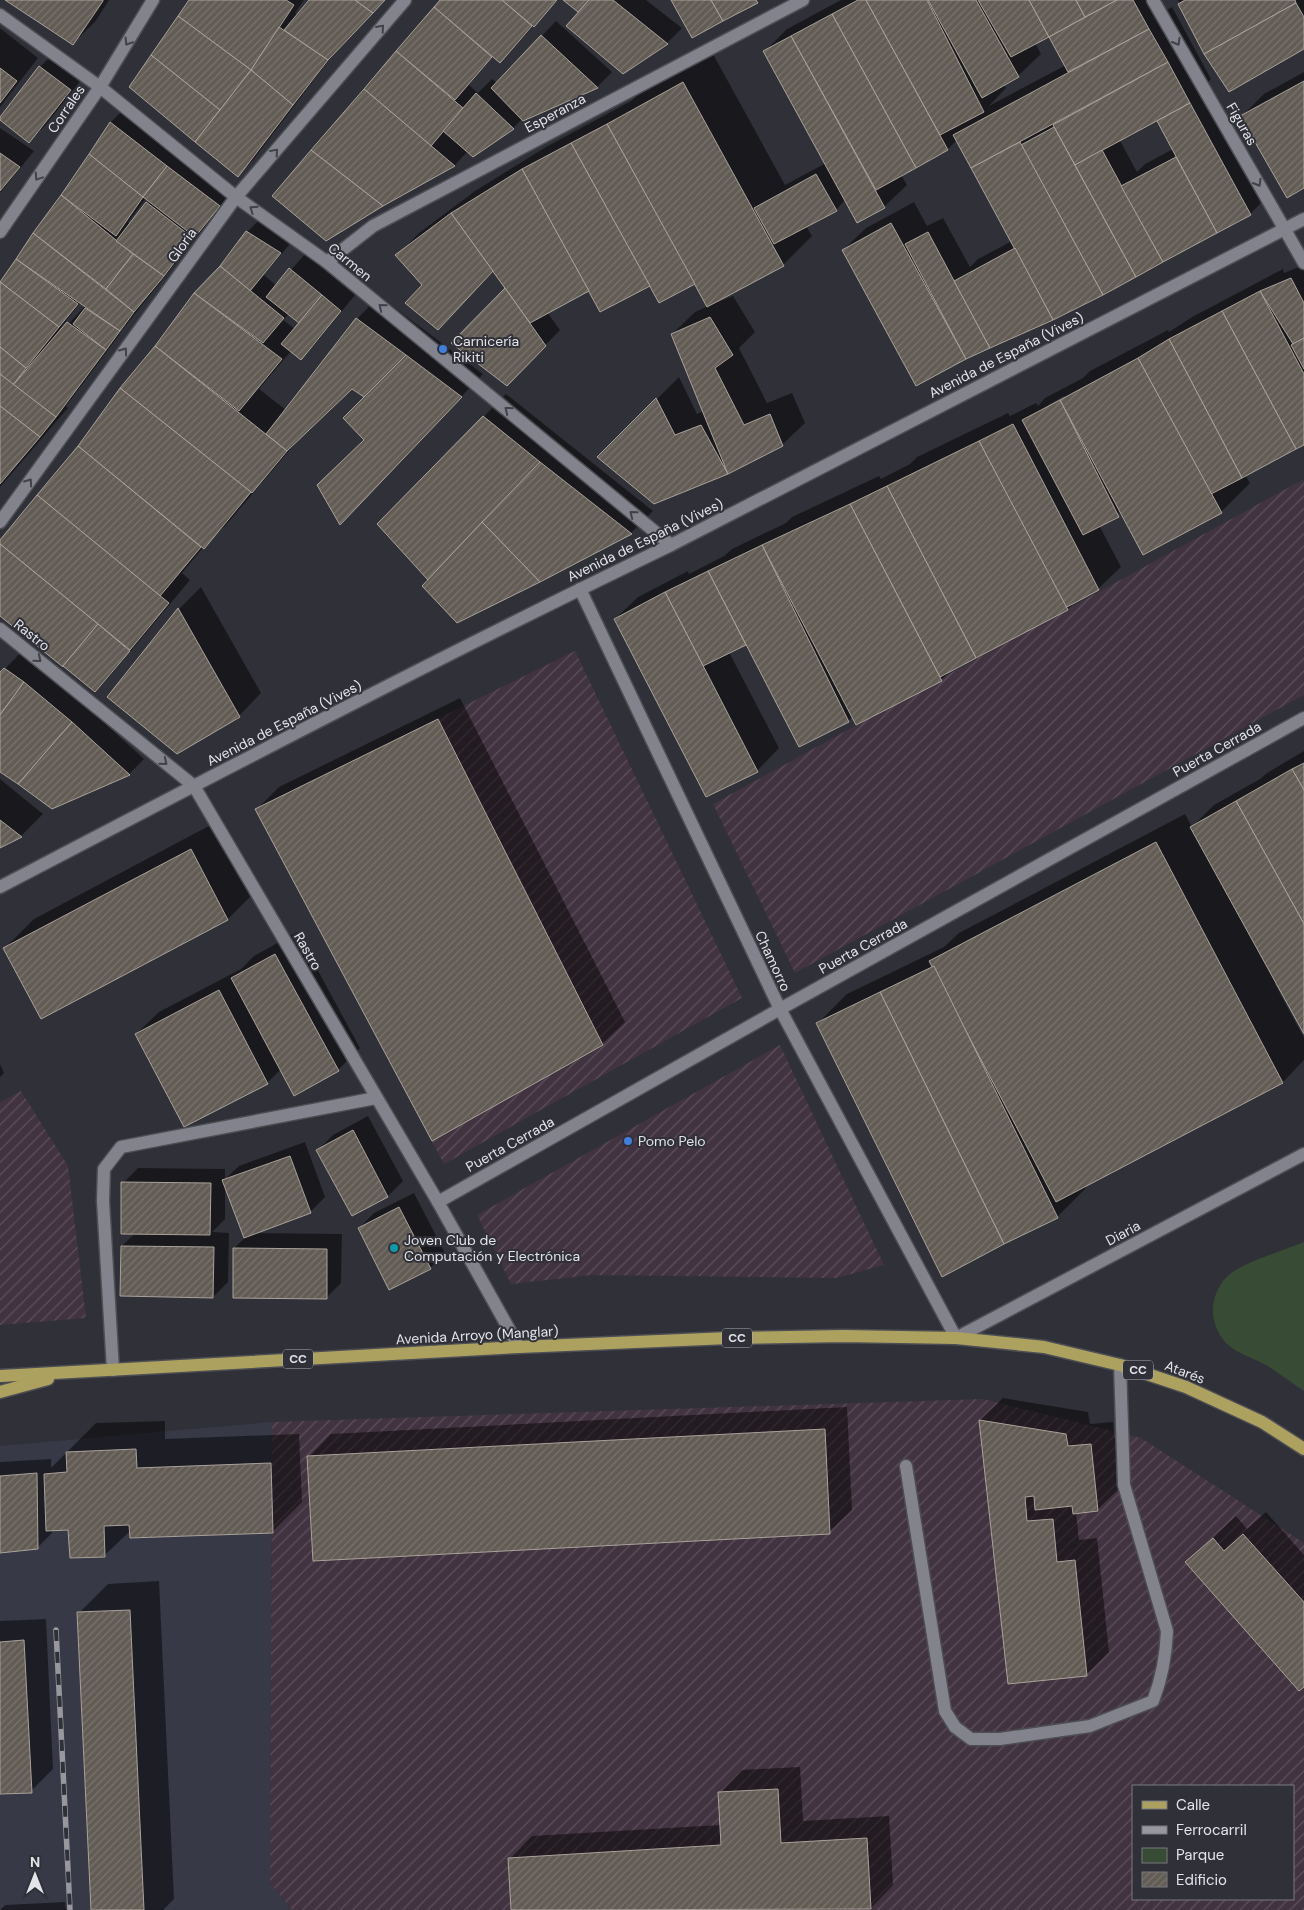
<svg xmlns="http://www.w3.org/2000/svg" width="1304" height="1910" font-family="'DM Sans',sans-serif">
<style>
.built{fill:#383946}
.industrial{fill:url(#industrial-furrows);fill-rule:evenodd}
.green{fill:#374b35}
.shadow{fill:#0007;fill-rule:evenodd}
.building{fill:url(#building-hatch);stroke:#a9a29a}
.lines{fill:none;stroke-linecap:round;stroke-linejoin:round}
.minor-casing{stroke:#4d4d54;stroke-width:15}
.major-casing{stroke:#4d4d54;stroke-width:15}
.minor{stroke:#82838c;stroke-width:12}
.major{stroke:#ada160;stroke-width:12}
.rail-casing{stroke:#97979d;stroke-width:5.5}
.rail{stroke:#303038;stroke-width:4;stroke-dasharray:11;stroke-linecap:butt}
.oneway{stroke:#404149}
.shop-dot{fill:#3f7fe0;stroke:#303038;stroke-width:2}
.culture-dot{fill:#0f9aa8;stroke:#303038;stroke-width:2}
.labels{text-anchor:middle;stroke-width:4;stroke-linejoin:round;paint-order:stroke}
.shield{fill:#303038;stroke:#adaeb4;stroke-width:1}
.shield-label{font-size:12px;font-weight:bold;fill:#e3e4e9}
.street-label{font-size:14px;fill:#e3e4e9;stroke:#303038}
.poi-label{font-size:14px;fill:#e3e4e9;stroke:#303038;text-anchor:start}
</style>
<defs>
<pattern id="industrial-furrows" width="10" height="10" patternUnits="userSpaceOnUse" patternTransform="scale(1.25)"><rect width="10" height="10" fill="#423340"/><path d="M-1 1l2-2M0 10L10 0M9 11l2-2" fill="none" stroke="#5d505c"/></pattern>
<pattern id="building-hatch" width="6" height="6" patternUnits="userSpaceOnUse" patternTransform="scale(1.25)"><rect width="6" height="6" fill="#625c55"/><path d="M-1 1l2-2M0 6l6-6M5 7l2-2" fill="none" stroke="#78736d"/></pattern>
</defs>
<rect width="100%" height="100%" fill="#303038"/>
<polygon class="built" points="272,1422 270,1883 292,1910 0,1910 0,1446"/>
<g class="industrial">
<polygon points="1304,479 1304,695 795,973 713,804"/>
<polygon points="575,651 742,998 444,1164 255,809"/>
<polygon points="780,1045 884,1265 837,1278 592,1275 511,1284 477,1215"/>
<polygon points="21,1091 68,1166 86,1318 0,1325 0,1102"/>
<path d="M983 1399 1141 1438 1304 1543V1910H292L270 1883 272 1422ZM1133 1786H1293V1899H1133Z"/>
</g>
<path class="green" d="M1304 1242V1391C1291 1383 1279 1373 1266 1365 1253 1358 1236 1353 1226 1343 1217 1333 1212 1320 1213 1307 1214 1295 1220 1282 1230 1274 1244 1262 1285 1250 1304 1242Z"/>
<g class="shadow">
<polygon points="8,0 109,0 95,22 72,44"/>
<polygon points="191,0 304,0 295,13 298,15 310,0 384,0 342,43 253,160 238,175"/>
<polygon points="442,0 558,0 500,62 493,56 469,85 478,93 492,79 497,83 556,21 612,72 597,87 523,120 522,119 513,128 473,155 468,151 455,165 383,204 366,89"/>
<polygon points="565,0 646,0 682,28 667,43 623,72 580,12"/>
<path d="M841 0H1157L1163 12 1172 7 1211 79 1204 87 1265 199 1250 214 1135 276 1052 318 965 358 843 250 866 228 914 202 927 226 943 218 970 267 978 259 1012 241 957 140 948 149 901 175 907 185 884 207 846 199 836 210 806 226 812 236 783 265 714 301 715 303 733 296 755 332 739 348 767 403 792 393 805 423 782 445 728 473 655 502 599 457 679 377 697 414 704 411 672 334 695 312 708 306 695 282 590 290 547 312 560 330 522 369 506 288 494 270 438 328 424 285 397 256 419 233 475 191 546 147 631 101 638 95 713 54 785 185 826 163 765 51 787 29ZM1049 35 1066 65 989 106 1006 88 1004 84 1018 76 1041 54 1035 43ZM1157 119 1173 149 1145 164 1137 172 1119 139Z"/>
<polygon points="1178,0 1304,0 1304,47 1205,54"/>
<polygon points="0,28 38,58 0,107"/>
<polygon points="55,52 85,75 44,127 29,141 40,67"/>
<polygon points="1304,72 1304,187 1242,116 1264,94"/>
<path d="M125 108 234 190 119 334H120L66 406 68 408 0 487V282L110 123ZM146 198 150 201 130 225 128 222ZM80 303 85 306 61 332 59 330Z"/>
<polygon points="0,128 34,151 0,193"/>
<path d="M262 217 295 238 264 275 277 286 305 254 355 295 316 343 301 358 291 351 259 389 286 410 357 319 379 296 483 374 362 501 365 397 352 387 305 432 226 525 205 545 182 573 190 580 110 676 95 691 0 614V542L79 447 195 293 221 266 247 232ZM289 314 300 323 295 329 283 320Z"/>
<path d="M1304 265V444L1245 475 1250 483 1221 512H1121L1099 525 1121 567 1098 589 1077 600 1068 609 953 669 941 680 853 716 848 721 746 643 729 652 779 748 757 771 615 619 638 597 688 571 689 574 724 556 732 549 786 523 792 517 879 476 881 479 910 464 917 457 1008 413 1010 416 1036 403 1038 406 1045 398 1083 378 1090 371 1168 330 1169 332 1192 317 1283 269 1284 273ZM1064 396 1066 398 1048 407V405Z"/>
<polygon points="506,394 653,511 631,533 539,581 379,524"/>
<polygon points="201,587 261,693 239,716 109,697 179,609"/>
<polygon points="27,646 39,668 87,707 144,759 129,774 52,808 0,771 0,674"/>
<polygon points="460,698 625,1022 602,1044 257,809 279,787"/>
<polygon points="1304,751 1304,1032 1278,983 1275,984 1304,1038 1304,1060 1283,1082 1085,1186 1086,1188 1057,1217 942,1275 818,1023 847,994 944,947 959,933 1185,814 1192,827 1214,805 1260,779 1267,773"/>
<polygon points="0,779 43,814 21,836 0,847"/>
<polygon points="220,820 257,890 228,919 42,1017 5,948 34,919"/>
<polygon points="297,932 360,1048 338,1070 281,1069 267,1083 136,1034 159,1012 241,969 254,956"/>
<polygon points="0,1064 4,1073 0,1077"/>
<polygon points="368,1116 403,1181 388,1196 352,1215 318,1150 333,1135"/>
<polygon points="305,1142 325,1197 310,1212 254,1233 342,1234 341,1283 326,1298 234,1248 245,1238 225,1185 225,1219 212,1232 229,1233 228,1282 213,1297 122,1246 135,1233 123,1183 138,1168 225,1169 225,1179 239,1166"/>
<polygon points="414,1193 445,1253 430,1268 359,1228 374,1213"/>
<polygon points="1003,1398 1088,1412 1090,1424 1113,1422 1120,1488 1097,1510 1076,1512 1079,1540 1097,1538 1109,1652 1086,1675 1009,1683 980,1420"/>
<polygon points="847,1407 852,1510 829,1532 309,1457 331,1434"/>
<polygon points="165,1421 165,1439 299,1434 302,1502 273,1531 131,1530 105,1555 70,1529 52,1530 52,1533 37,1548 0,1552 0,1462 51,1459 51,1468 96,1423"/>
<polygon points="1266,1512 1304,1555 1304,1685 1187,1562 1236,1516 1247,1529"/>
<polygon points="159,1581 174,1899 163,1910 93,1910 79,1613 108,1584"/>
<polygon points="46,1619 53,1769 31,1791 0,1793 0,1621"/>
<polygon points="800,1767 803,1821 889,1816 893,1885 871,1908 835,1910 513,1910 510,1859 532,1836 721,1825 720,1793 742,1770"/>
<polygon points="65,1902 66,1910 0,1910 5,1905"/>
</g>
<g class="building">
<polygon points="5,0 103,0 103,1 73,45"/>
<polygon points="189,0 286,0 294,5 251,70 178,16"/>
<polygon points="309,0 355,0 373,13 328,60 284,30"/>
<polygon points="355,0 385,0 373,13"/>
<polygon points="440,0 502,0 532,26 500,63 434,7"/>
<polygon points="502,0 557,0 534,27"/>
<polygon points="563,0 589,0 578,12"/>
<polygon points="589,0 613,0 668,44 623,74 566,26"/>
<polygon points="671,0 711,0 723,21 692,38"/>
<polygon points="711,0 756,0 758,3 723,21"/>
<polygon points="858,0 866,0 948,150 916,168 832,14"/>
<polygon points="866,0 927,0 984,112 940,135"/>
<polygon points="928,0 976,0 1019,77 982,98"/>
<polygon points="978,0 1029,0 1049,37 1011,57"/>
<polygon points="1029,0 1076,0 1085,17 1049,37"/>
<polygon points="1076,0 1117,0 1085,17"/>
<polygon points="1117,0 1133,0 1149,29 1068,72 1049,37"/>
<polygon points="1185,0 1295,0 1296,3 1204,54 1178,4"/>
<polygon points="1296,3 1304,17 1304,49 1229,92 1204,54"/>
<polygon points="434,7 492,57 455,100 396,51"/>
<polygon points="832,14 916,168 876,190 791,36"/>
<polygon points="178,16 251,70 220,110 151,55"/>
<polygon points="279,27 328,60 293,105 251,70"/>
<polygon points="1149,29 1168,62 971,168 953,135"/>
<polygon points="541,35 598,88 523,121 491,88"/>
<polygon points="791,36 885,208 857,223 763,51"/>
<polygon points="396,51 463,108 431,146 364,89"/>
<polygon points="151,55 220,110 195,142 129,87"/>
<polygon points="1168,62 1190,103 1075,165 1053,125"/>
<polygon points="39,66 71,90 29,143 0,120 0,117"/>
<polygon points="0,68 17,81 0,103"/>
<polygon points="251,70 293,105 238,177 195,142"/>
<polygon points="1304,81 1304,188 1287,198 1240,116"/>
<polygon points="683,82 784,266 707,307 607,124"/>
<polygon points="364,89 455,166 383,206 311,150"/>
<polygon points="476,93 514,129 473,157 443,131"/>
<polygon points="1190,103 1251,215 1217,233 1157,121"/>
<polygon points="110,122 167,166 143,197 89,154"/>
<polygon points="607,124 695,284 659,303 571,143"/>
<polygon points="1054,127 1136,277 1103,295 1021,145"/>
<polygon points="1020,142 1103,295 1053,320 971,168"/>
<polygon points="571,143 650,286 600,312 522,169"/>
<polygon points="311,150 383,206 326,241 272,196"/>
<polygon points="1102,150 1163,262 1136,277 1075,165"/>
<polygon points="0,153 20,167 0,191"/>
<polygon points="89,154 143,197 116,236 61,195"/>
<polygon points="1176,157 1217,233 1163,262 1121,186"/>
<polygon points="167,166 220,206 195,237 143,197"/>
<polygon points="522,169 589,291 530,323 451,213"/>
<polygon points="816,174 837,211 774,244 754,208"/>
<polygon points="61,195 133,254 106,289 33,233"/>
<polygon points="146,202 193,238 164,276 116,241"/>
<polygon points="451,213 493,271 438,330 405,303 422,285 395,255"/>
<polygon points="891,223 966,359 916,386 842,250"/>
<polygon points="246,231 281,253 250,291 220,266"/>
<polygon points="928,232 990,348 966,359 905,244"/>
<polygon points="33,233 134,312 120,331 16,259"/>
<polygon points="1015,248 1053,320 990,348 954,281"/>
<polygon points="133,254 164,276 134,312 106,289"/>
<polygon points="16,259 78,304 59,327 0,282"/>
<polygon points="220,266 284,318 263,343 194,293"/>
<polygon points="289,268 322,295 299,323 266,297"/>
<polygon points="1291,278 1304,303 1304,338 1293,344 1260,291"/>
<polygon points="0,282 59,327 26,368 0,347"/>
<polygon points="505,288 546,346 507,386 451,343"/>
<polygon points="1260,291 1304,374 1304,445 1296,449 1222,311"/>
<polygon points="194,293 282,359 239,411 155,346"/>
<polygon points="322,295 341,311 301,360 281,344"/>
<polygon points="85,308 120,331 106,350 73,324"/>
<polygon points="1222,311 1296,449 1242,478 1169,339"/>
<polygon points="710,317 733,355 715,368 744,425 770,414 783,446 728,474 671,334"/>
<polygon points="356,318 406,355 364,397 352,389 287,451 266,434"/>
<polygon points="67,322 106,350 56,417 13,385"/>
<polygon points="1304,338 1304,369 1291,345"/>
<polygon points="1169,339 1242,478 1211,494 1138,358"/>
<polygon points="155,346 287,451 252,493 120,388"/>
<polygon points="0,347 26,368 13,385 0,374"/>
<polygon points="406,355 462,397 340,525 317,485 364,440 343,418"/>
<polygon points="1138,358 1222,513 1143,555 1060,400"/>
<polygon points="0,374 56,417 40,437 0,406"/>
<polygon points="120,388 251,492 204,549 78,446"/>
<polygon points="656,398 675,435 701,425 728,474 654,504 597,457"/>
<polygon points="1060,400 1119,517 1083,535 1022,420"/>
<polygon points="0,406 40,437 0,484"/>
<polygon points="483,416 540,462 428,580 377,524"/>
<polygon points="1013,424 1099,590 1065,608 979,441"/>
<polygon points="979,441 1068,610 976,658 887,486"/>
<polygon points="78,446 201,547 160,596 37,495"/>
<polygon points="540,462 632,534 540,582 482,522"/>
<polygon points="887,486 976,658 940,677 850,504"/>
<polygon points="37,495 169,603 130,650 0,544 0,540"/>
<polygon points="850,504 942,681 856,725 762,545"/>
<polygon points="482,522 540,582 457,623 422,586"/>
<polygon points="0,544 98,624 63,667 0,616"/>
<polygon points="762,545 849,722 799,747 708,571"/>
<polygon points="708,571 746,645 703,666 665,592"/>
<polygon points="665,592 758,772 706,797 614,619"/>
<polygon points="178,608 240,717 177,754 107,697"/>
<polygon points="98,624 130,651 95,692 63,666"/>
<polygon points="4,668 24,682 0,715 0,672"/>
<polygon points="24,682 72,722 18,784 0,772 0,715"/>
<polygon points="438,719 603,1045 432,1141 255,809"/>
<polygon points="72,722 130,775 52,809 18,784"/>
<polygon points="1304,763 1304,790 1292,769"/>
<polygon points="1292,769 1304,790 1304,924 1236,801"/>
<polygon points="1236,801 1304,924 1304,1034 1190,827"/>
<polygon points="0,820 22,837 0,848"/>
<polygon points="1156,842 1283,1083 1056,1202 929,961"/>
<polygon points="191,849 228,920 41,1019 3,948"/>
<polygon points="275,954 339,1071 294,1096 231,978"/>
<polygon points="934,966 1058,1218 1004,1244 880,992"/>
<polygon points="219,990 268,1084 184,1127 135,1034"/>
<polygon points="880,992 1004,1244 942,1277 816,1023"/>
<polygon points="353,1130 388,1197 352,1216 316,1150"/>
<polygon points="290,1156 311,1213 244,1238 222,1180"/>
<polygon points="121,1182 211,1183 210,1235 121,1234"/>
<polygon points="399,1207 431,1269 389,1290 358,1228"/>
<polygon points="121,1246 214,1247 213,1298 120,1296"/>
<polygon points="233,1248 327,1249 327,1299 233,1298"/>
<polygon points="979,1420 1066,1434 1068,1446 1091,1444 1098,1511 1073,1514 1072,1506 1035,1510 1034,1496 1025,1497 1027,1521 1053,1519 1057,1562 1075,1560 1087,1676 1008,1684"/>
<polygon points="825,1429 830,1534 313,1561 307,1456"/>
<polygon points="136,1449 137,1468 271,1463 273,1533 130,1538 129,1525 104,1526 105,1557 70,1558 68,1530 46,1531 44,1474 67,1472 66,1452"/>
<polygon points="37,1473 38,1549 0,1553 0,1476"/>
<polygon points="1243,1534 1304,1602 1304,1687 1299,1691 1185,1562 1213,1538 1224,1551"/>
<polygon points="130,1610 144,1910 91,1910 77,1612"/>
<polygon points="24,1640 32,1793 0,1794 0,1642"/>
<polygon points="778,1789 781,1843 867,1838 871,1909 511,1910 508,1858 721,1845 718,1792"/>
</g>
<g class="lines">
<g class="minor-casing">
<g id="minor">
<polyline points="1153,0 1304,263"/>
<polyline points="0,15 100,87 236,197 327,262 671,545"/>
<polyline points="0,232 100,87 153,0"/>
<polyline points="327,262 373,226 803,0"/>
<polyline points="0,522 236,197 405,0"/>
<polyline points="580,589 780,1009 956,1338 1304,1154"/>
<polyline points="0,629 194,786 438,1202 519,1347"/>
<path d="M0 887C222 771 445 654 671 545L1304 219"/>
<polyline points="438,1202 780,1009 1304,718"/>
<polyline points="113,1370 103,1201 104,1169 121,1147 376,1098"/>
<path d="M906 1466 945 1711 955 1727 971 1739H1000L1090 1726 1153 1701C1162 1678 1166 1656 1167 1631L1124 1485 1120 1365"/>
</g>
</g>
<g class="major-casing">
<g id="major">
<polyline points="0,1376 519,1347 729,1338 843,1336 956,1338 1044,1347 1120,1365 1186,1387 1262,1422 1304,1449"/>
<polyline points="0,1392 48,1379"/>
</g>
</g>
<use href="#minor" class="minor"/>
<use href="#major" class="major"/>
<g class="rail-casing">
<polyline id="rail" points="56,1630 70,1910"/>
</g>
<use href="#rail" class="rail"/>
</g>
<defs><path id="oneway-chevron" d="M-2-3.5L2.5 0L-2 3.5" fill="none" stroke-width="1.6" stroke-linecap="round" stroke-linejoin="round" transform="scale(1.25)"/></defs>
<g class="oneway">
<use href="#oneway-chevron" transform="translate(381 28) rotate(-49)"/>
<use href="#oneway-chevron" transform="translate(128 42) rotate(122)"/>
<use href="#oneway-chevron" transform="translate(1177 42) rotate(60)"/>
<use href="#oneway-chevron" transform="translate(275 152) rotate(-49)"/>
<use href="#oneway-chevron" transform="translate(38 177) rotate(124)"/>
<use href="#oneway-chevron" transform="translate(1258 183) rotate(60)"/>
<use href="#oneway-chevron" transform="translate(253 209) rotate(-145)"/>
<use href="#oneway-chevron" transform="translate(382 307) rotate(-141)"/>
<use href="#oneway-chevron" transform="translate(124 351) rotate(-54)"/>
<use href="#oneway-chevron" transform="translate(508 410) rotate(-141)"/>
<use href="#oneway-chevron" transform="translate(29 482) rotate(-54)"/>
<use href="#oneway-chevron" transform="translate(633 514) rotate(-141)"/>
<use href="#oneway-chevron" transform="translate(38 659) rotate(39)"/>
<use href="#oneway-chevron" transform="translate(164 762) rotate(39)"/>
</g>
<g class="shop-dot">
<circle cx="443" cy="349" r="5"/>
<circle cx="628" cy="1141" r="5"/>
</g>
<circle class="culture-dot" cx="394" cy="1248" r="5"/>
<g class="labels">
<g class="shield">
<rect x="722" y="1328.5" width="30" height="19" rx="4"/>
<rect x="283" y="1349.5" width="30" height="19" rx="4"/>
<rect x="1123" y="1360.5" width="30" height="19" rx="4"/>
</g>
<g class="shield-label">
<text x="737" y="1342">CC</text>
<text x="298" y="1363">CC</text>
<text x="1138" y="1374">CC</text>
</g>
<g class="street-label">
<text transform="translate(66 109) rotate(-56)" y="5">Corrales</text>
<text transform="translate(555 113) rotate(-28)" y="5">Esperanza</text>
<text transform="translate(1242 124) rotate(60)" y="5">Figuras</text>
<text transform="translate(182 245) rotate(-54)" y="5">Gloria</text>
<text transform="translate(350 262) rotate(39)" y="5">Carmen</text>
<text transform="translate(1006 355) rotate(-27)" y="5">Avenida de España (Vives)</text>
<text transform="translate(645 540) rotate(-26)" y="5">Avenida de España (Vives)</text>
<text transform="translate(32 635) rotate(39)" y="5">Rastro</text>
<text transform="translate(284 723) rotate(-27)" y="5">Avenida de España (Vives)</text>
<text transform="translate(1217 749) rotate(-29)" y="5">Puerta Cerrada</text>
<text transform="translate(863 946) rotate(-29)" y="5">Puerta Cerrada</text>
<text transform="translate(308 951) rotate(60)" y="5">Rastro</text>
<text transform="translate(773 961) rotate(65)" y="5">Chamorro</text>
<text transform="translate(510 1144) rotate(-29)" y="5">Puerta Cerrada</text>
<text transform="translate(1123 1233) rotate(-28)" y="5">Diaria</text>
<text transform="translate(477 1335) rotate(-3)" y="5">Avenida Arroyo (Manglar)</text>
<text transform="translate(1185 1372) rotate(21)" y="5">Atarés</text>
</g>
<g class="poi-label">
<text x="453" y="346">Carnicería<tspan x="453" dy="16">Rikiti</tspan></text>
<text x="638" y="1146">Pomo Pelo</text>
<text x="404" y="1245">Joven Club de<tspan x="404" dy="16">Computación y Electrónica</tspan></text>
</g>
</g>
<rect x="1132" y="1785" width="162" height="115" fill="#303038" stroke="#78787f"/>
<rect x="1142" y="1801" width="25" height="8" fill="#ada160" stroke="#78787f"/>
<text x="1176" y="1810" font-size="15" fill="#e3e4e9">Calle</text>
<rect x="1142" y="1826" width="25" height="8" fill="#97979d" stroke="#78787f"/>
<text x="1176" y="1835" font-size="15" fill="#e3e4e9">Ferrocarril</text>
<rect x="1142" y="1848" width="25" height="15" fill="#374b35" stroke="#78787f"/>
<text x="1176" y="1860" font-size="15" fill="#e3e4e9">Parque</text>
<rect x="1142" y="1872" width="25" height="15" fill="url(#building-hatch)" stroke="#78787f"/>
<text x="1176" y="1885" font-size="15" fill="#e3e4e9">Edificio</text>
<g transform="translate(35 1875)" stroke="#303038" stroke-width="4" paint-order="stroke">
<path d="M0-4L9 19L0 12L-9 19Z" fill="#e3e4e9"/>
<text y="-8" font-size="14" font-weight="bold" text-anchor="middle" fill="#e3e4e9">N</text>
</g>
</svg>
